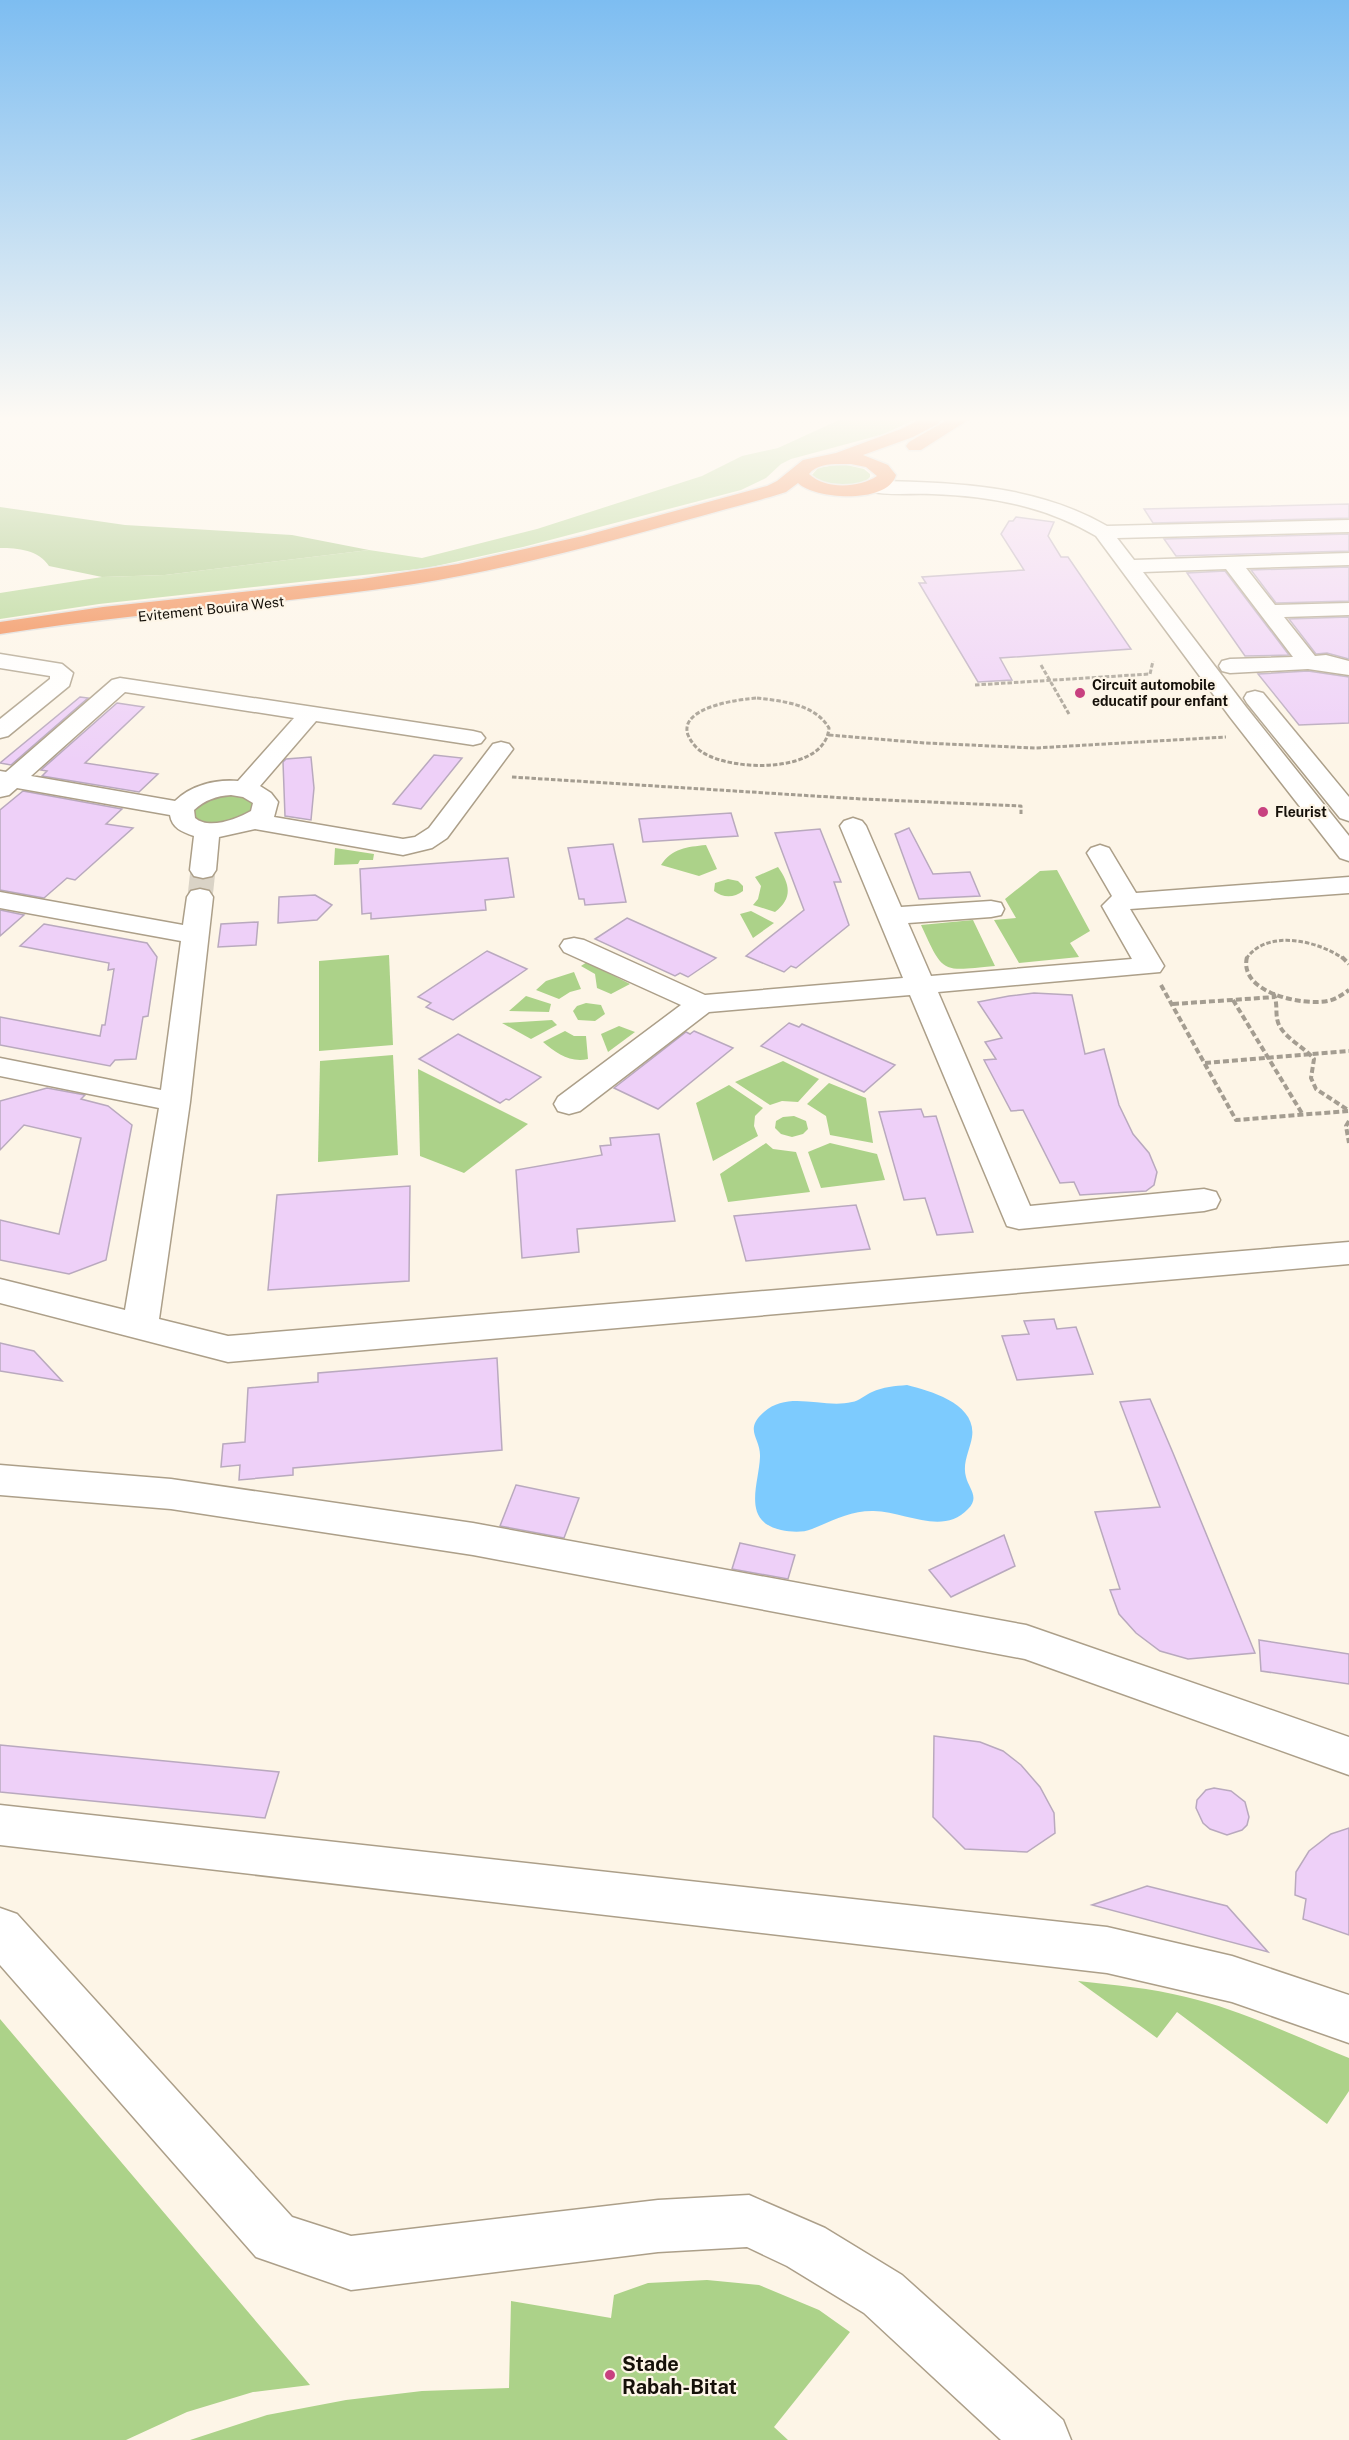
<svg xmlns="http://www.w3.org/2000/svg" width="1349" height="2440" font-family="'Public Sans',sans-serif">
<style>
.green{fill:#acd289}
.forest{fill:#a0c57c}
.water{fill:#7dcbfe}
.building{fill:#eed0f8;stroke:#b9a9be;stroke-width:1.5}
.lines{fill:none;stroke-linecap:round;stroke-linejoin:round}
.minor-tunnel{stroke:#dad3c6;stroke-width:25;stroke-dasharray:25 12;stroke-linecap:butt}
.minor-casing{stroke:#ac9f89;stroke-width:3}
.highway-casing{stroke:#dad9d8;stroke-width:3}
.path-far1{stroke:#a49d91;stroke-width:3;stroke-dasharray:4.5 2;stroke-linecap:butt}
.path{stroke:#a49d91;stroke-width:4;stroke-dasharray:6 3;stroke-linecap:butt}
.minor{fill:#fff;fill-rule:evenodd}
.highway{fill:#ef7b3b;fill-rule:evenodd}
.poi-dot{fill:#c84180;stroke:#fdf5e7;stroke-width:2}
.labels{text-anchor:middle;stroke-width:4.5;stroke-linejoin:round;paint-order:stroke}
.far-street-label{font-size:14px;fill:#151009;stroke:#fdf5e7}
.far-poi-label{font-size:14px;font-weight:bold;fill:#151009;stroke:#fdf5e7;text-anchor:start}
.near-poi-label{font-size:20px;font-weight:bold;fill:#151009;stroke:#fdf5e7;text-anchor:start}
</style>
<rect width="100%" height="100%" fill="#fdf5e7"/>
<g class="green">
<polygon points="839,420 914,420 884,434 791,459 781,464 766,478 741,490 523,547 427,568 99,604 0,619 0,593 102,577 165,575 369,550 422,558 537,529 702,476 742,456 778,448"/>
<path d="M842 464 864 469 870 474V477C859 490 822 490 812 475L818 468Z"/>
<path d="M225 794 243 796 254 803 252 813C233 821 213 831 195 817L193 812 199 802Z"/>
<path d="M706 845 717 869 699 876 661 865C672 848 687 847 706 845Z"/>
<polygon points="335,848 374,854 373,860 360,860 358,864 334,865"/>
<path d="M778 867C790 884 793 898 775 912L753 905 758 899 761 886 755 877Z"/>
<polygon points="1057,870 1090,931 1070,943 1079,957 1019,963 994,920 1016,918 1005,899 1040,871"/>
<path d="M728 879 738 881 743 886V891C734 898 723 898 714 891L715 883Z"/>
<polygon points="751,911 774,923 753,938 740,914"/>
<path d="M973 920 995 966C941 971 944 975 921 925Z"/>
<polygon points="389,955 393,1045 319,1051 319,961"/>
<polygon points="587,962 630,984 611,994 597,988 595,974 581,966"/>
<polygon points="574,972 581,989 570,992 559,999 536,990 546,981"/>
<polygon points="526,996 551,1004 549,1012 509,1011"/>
<polygon points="586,1003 601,1005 605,1014 595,1021 578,1020 573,1011 577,1006"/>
<polygon points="552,1020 557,1025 531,1039 502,1023"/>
<polygon points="619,1026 635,1032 608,1052 601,1034"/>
<path d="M565 1031 574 1036H586L588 1059C570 1063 556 1053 543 1042Z"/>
<polygon points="393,1055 398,1155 318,1162 320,1061"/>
<polygon points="783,1061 819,1079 798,1102 782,1101 770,1105 735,1082"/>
<polygon points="418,1069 528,1124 464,1173 420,1156"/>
<polygon points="829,1083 866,1098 873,1143 830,1135 826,1116 807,1104"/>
<polygon points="729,1085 763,1108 755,1116 754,1126 758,1136 713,1161 696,1103"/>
<polygon points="794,1116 806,1121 808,1129 803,1134 792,1137 781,1134 775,1128 776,1121 783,1117"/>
<polygon points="766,1143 773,1149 796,1152 810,1192 728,1202 720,1174"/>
<polygon points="830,1143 877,1154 885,1180 821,1188 808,1152"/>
<path d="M1078 1981C1114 1985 1151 1988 1186 1997 1242 2010 1296 2037 1349 2058V2091L1327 2124 1177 2012 1157 2038Z"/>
<polygon points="0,2019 310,2385 253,2392 187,2412 126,2440 0,2440"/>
<polygon points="707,2280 759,2285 819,2310 850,2332 774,2427 788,2440 190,2440 267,2415 346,2400 422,2391 509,2388 511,2301 611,2318 614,2295 648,2283"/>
</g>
<path class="forest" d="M0 507 125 525 292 535 369 550 165 575 102 577 49 566C39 550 18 548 0 548Z"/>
<path class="water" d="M907 1385C931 1391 977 1404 972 1437 970 1450 962 1463 966 1477 969 1489 980 1497 968 1509 942 1537 903 1510 872 1511 850 1511 832 1521 812 1529 802 1533 791 1532 781 1530 741 1521 759 1484 760 1457 761 1438 743 1430 764 1412 789 1390 823 1409 852 1402 859 1401 865 1395 872 1392 883 1387 895 1386 907 1385Z"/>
<g class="building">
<polygon points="1349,504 1349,518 1153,523 1144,509"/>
<polygon points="1016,517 1054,522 1048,536 1061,557 1068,557 1131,649 1000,658 1012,680 978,682 919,583 926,583 922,577 1024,570 1001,534 1009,521 1013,521"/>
<polygon points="1349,534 1349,551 1176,556 1164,539"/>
<polygon points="1349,567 1349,601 1276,603 1251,570"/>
<polygon points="1225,571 1289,655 1245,656 1187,573"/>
<polygon points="1349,617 1349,659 1327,653 1316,654 1289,619"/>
<polygon points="1308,671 1349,677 1349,723 1299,725 1258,674"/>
<polygon points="80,697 88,698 11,765 0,763"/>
<polygon points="117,703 144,707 85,763 158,774 139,792 42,776 47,771 41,770"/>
<polygon points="434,755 462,758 421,809 393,804"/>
<polygon points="311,757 314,788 311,820 285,816 283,762 286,759"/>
<polygon points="23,791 122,809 106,824 133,828 75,880 67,878 44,898 0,890 0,810"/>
<polygon points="731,813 738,836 643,842 639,819"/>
<polygon points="909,828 933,874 970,872 980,896 919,899 895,834"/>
<polygon points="820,829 841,882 834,882 849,925 796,968 791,966 784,972 746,956 804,910 775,833"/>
<polygon points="613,844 626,902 585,905 584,899 579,899 568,848"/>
<polygon points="508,858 514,897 485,900 486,910 371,919 371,913 362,914 360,869"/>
<polygon points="315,895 332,905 317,920 278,923 279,897"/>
<polygon points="0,910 24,915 0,936"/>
<polygon points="627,918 716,958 688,977 680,973 675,976 595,939"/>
<polygon points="258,922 256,945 218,947 221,924"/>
<polygon points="44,924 147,943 157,957 148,1016 143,1017 136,1059 115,1060 110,1066 0,1045 0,1017 100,1036 102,1025 105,1025 114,969 108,970 109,963 20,946"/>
<polygon points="487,951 527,969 453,1020 426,1007 431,1003 418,997"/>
<polygon points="1034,993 1072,995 1085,1054 1104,1049 1119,1105 1133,1134 1149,1153 1157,1172 1154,1185 1146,1191 1080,1195 1074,1182 1060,1183 1023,1110 1011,1111 984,1060 996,1059 985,1042 1002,1038 978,1002 1009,996"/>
<polygon points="789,1023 799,1027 802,1024 895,1065 864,1092 761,1046"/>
<polygon points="694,1031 733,1048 658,1109 614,1088 686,1032 690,1034"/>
<polygon points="458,1034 541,1077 509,1100 506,1099 500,1103 419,1059"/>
<polygon points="47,1088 85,1095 81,1099 108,1106 132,1125 106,1260 69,1274 0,1260 0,1220 59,1234 81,1138 24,1125 0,1150 0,1101"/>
<polygon points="921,1109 924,1117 936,1116 973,1232 937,1235 925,1198 904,1200 879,1112"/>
<polygon points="659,1134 675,1221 577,1229 579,1252 522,1258 516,1170 602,1155 600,1146 611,1145 610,1138"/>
<polygon points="410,1186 409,1281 268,1290 277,1195"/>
<polygon points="856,1205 870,1249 746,1261 734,1216"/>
<polygon points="1054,1319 1057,1329 1076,1327 1093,1374 1017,1380 1002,1336 1029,1334 1024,1321"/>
<polygon points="0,1343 34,1351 62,1381 0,1371"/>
<polygon points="497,1358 502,1450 293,1468 293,1475 239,1480 240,1465 221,1467 223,1444 245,1442 248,1388 318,1382 318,1373"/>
<polygon points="1150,1399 1173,1453 1255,1653 1188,1659 1160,1651 1136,1633 1119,1614 1110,1590 1120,1589 1095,1512 1160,1507 1120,1402"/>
<polygon points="516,1485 579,1498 564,1538 500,1526"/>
<polygon points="1004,1535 1015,1566 951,1597 929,1570"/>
<polygon points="740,1543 795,1555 788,1579 732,1569"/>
<polygon points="1259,1640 1349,1654 1349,1684 1261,1671"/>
<polygon points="934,1736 980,1742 1003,1751 1021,1765 1040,1787 1054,1813 1055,1833 1027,1852 965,1849 933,1817"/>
<polygon points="0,1745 279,1772 265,1818 0,1792"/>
<polygon points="1214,1788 1231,1791 1245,1802 1249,1817 1247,1825 1242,1830 1227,1835 1210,1829 1203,1823 1196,1808 1197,1800 1206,1790"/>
<polygon points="1349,1828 1349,1935 1303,1919 1306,1899 1295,1895 1296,1872 1309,1851 1331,1834"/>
<polygon points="1147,1886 1227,1906 1268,1952 1092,1905"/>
</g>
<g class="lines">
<polyline class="minor-tunnel" points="200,897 203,870"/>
<g class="minor-casing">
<g id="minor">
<path d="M874 481C954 482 1036 485 1107 526L1349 520V532L1117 538 1134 560 1349 553V565L1246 568 1275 605 1349 603V615L1284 617 1315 656 1326 655 1349 661V675L1308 669 1230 673 1222 671 1219 666 1222 661 1230 659 1293 657 1226 569 1143 572 1246 707 1349 836V861L1340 858 1230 717 1096 536C1045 506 991 496 932 494 911 493 888 496 867 491L865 487 867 483Z"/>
<polygon points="0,654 62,664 73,673 69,686 8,736 0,738 0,719 50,679 50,676 0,668"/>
<path d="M120 678 473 731 481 733 485 738 481 743 473 745 316 721 260 786 271 793 278 802 274 817 403 839 415 837 429 828 493 744 501 742 509 744 513 749 447 838 432 848 403 855 255 829 219 837 216 870 212 876 203 878 194 876 190 870 194 836C182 832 172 828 170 815L17 788 9 795 0 797V771L6 772 112 680ZM125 692 294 718 238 781C216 779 191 785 175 801L31 776ZM231 795 243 797 253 803 251 811C237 819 209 830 195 818L194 810C205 800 216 796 231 795Z"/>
<polygon points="1255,691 1263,693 1349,797 1349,821 1340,818 1247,703 1244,698 1247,693"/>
<polygon points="853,818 862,821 866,826 901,907 991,901 1001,903 1004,909 1001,915 991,917 908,923 931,976 1132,959 1102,906 1112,896 1087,853 1091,848 1100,845 1109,848 1136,893 1349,877 1349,893 1130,909 1164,966 1160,972 938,992 1030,1206 1204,1189 1216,1192 1220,1200 1216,1208 1204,1211 1019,1229 1007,1226 910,995 709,1012 580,1111 569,1114 558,1111 554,1104 558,1097 681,1005 564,952 560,946 564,940 574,938 584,940 705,995 903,978 840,826 844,821"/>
<polygon points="200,889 209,891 213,897 190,1102 159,1319 228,1336 1349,1242 1349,1264 228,1362 0,1303 0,1279 125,1310 159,1108 0,1076 0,1058 161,1090 181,941 0,908 0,892 183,925 187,897 191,891"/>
<polygon points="0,1465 171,1479 473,1523 1026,1625 1349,1737 1349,1775 1025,1659 473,1555 171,1509 0,1495"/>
<polygon points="0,1805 1107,1927 1232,1956 1349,1995 1349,2043 1232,2002 1107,1973 0,1845"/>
<polygon points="0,1908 17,1914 292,2217 351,2236 658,2200 749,2195 825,2228 902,2275 1063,2420 1071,2440 1001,2440 864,2313 787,2266 747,2247 658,2252 351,2290 256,2257 0,1965"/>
</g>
</g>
<g class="highway-casing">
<g id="highway">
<path d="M919 420H941L938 424 913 437 863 455 888 465 896 475C888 504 816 500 798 483L786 492 770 497C652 529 534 565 414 584 276 605 137 612 0 634V622L103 607 362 579 458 564 583 536 767 486 777 481 803 460 836 453 901 429ZM851 464 866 467 877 476C859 488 826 490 809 474 818 462 837 464 851 464Z"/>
<polygon points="947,420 968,420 921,450 909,450 906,446 909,442"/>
</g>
</g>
<g class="path-far1">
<polyline points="1041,665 1069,714"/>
<polyline points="975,685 1150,674 1153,661"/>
<path d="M757 698C782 701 815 704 829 728 825 774 732 772 702 752 696 748 691 742 688 735 678 707 740 699 757 698Z"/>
<polyline points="829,735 925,743 1035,748 1226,737"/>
<polyline points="512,777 862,799 1021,806 1021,814"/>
<path d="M1246 959C1267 928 1319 941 1344 959"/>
</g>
<g class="path">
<path d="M1247 957C1238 993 1303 1006 1328 1001 1336 999 1342 995 1349 990"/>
<polyline points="1342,957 1349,964"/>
<polyline points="1161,985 1236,1120 1348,1111"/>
<path d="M1273 993C1279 1004 1274 1014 1279 1025 1286 1039 1304 1047 1314 1059L1311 1078 1316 1089 1348 1110"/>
<polyline points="1233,1000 1303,1115"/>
<polyline points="1173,1004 1275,997"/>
<polyline points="1205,1063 1349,1051"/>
<polyline points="1349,1121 1346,1126 1349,1143"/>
</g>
<use href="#minor" class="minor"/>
<use href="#highway" class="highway"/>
</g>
<linearGradient id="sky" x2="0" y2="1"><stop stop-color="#7dbdf1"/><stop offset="0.55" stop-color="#fefaf4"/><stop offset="1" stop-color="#fefaf4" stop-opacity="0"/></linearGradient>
<rect width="1349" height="761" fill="url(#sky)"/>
<g class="poi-dot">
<circle cx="1080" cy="693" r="6"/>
<circle cx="1263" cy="812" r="6"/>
<circle cx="610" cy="2375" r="6"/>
</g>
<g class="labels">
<g class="far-street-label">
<text transform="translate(211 609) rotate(-6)" y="5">Evitement Bouira West</text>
</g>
<g class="far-poi-label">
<text x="1092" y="690">Circuit automobile<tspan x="1092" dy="16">educatif pour enfant</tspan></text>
<text x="1275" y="817">Fleurist</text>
</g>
<g class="near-poi-label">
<text x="622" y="2371">Stade<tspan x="622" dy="23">Rabah-Bitat</tspan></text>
</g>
</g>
</svg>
